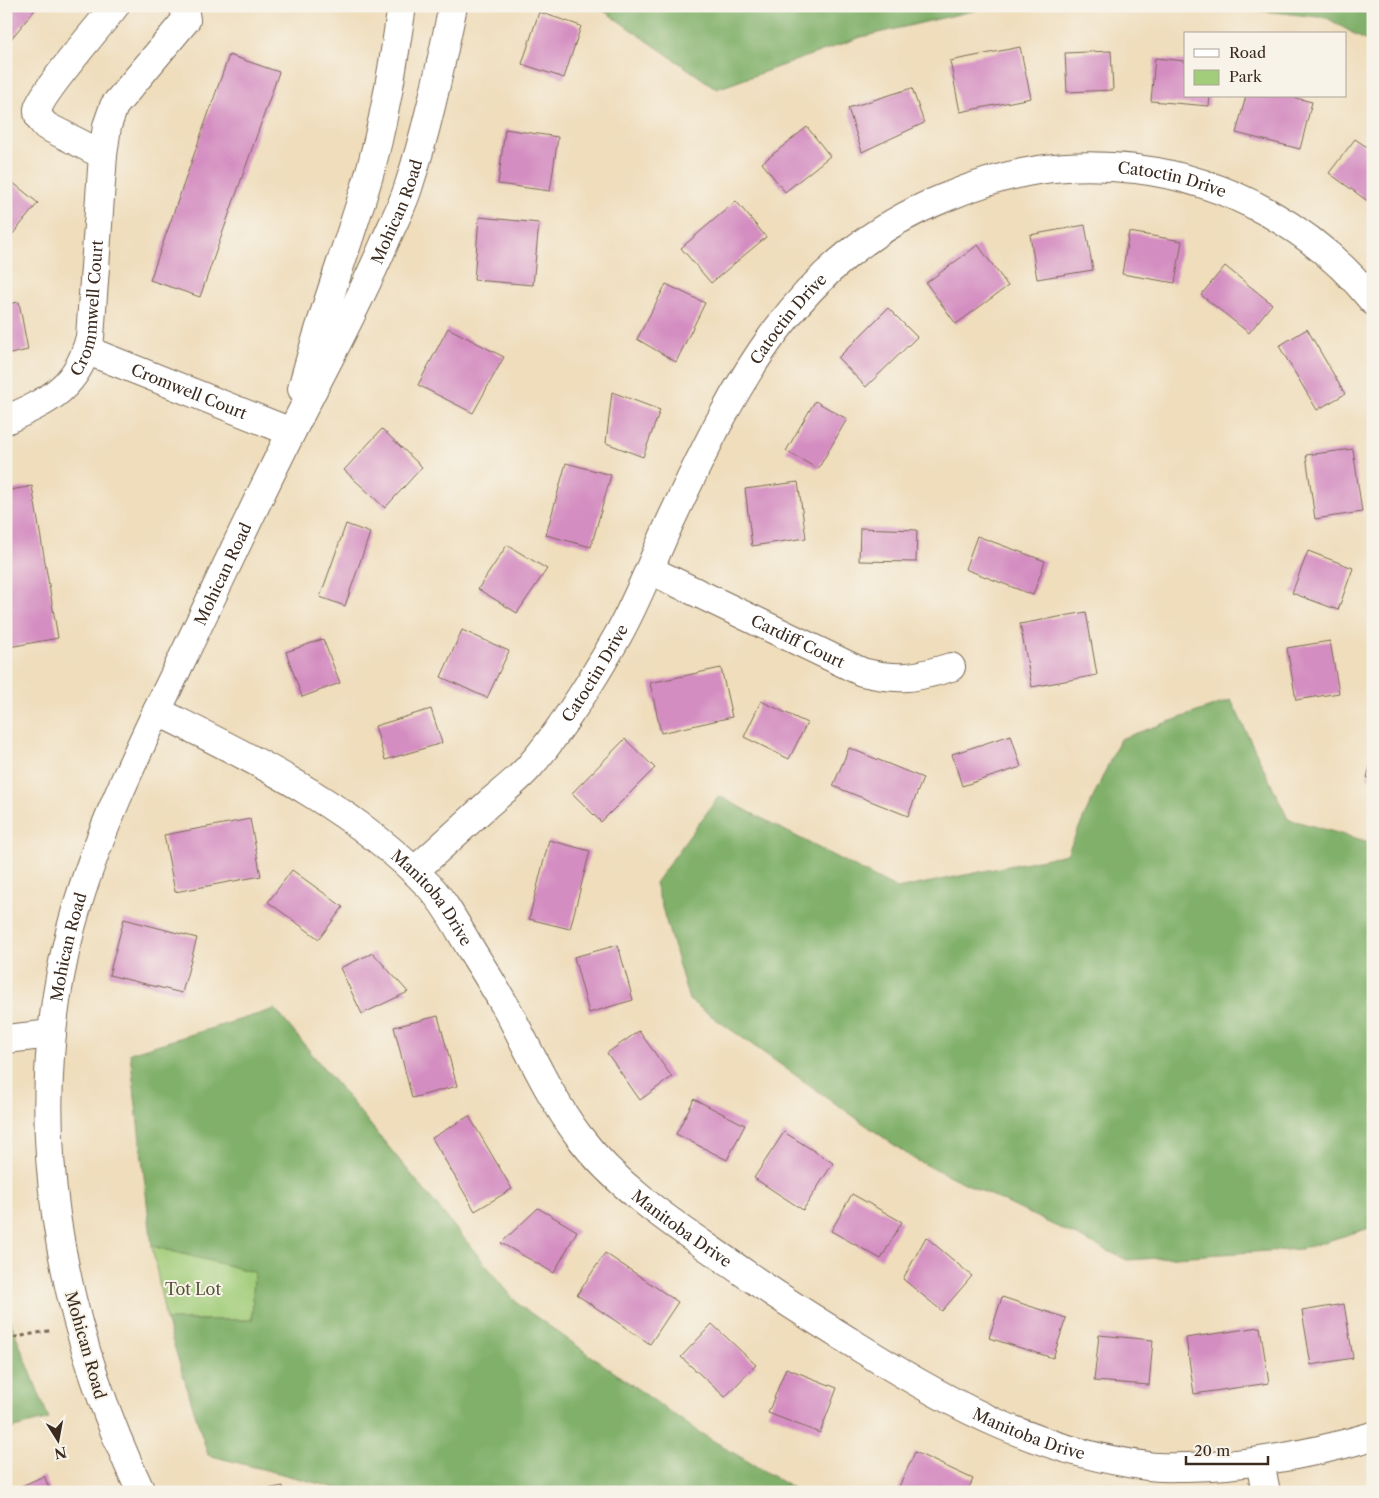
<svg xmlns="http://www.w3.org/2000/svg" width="1379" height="1498" font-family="'Libre Caslon Text',serif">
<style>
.green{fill:#a2cd7a;stroke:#6e7c4c}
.forest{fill:#81b06a;stroke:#5e6d44}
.building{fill:#d48dc1}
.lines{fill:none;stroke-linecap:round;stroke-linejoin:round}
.street-casing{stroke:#7a6955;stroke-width:30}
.path{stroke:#7a6955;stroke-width:3;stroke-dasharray:4 4;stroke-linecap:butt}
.street{stroke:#fff;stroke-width:28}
.labels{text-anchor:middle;stroke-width:4;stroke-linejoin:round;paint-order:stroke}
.street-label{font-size:16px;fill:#3b2a1e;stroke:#f7f3e8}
.park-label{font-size:16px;fill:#555335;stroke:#f7f3e8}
</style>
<rect width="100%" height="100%" fill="#f7f3e8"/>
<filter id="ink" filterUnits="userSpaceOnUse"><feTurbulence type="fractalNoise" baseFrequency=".02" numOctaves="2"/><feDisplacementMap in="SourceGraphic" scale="10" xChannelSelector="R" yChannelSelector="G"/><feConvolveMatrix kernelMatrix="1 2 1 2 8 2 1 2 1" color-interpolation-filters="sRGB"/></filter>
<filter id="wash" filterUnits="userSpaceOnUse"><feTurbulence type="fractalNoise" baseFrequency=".0096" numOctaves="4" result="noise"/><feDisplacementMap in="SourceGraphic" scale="20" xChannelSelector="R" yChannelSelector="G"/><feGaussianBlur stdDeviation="1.12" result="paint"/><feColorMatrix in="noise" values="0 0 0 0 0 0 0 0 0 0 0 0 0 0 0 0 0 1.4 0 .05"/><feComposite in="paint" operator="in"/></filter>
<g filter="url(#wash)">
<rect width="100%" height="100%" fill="#efddbc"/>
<polygon class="green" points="152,1246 254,1272 252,1320 166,1320"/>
<g class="forest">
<polygon points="597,6 994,6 861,37 717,89"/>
<polygon points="1220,6 1373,6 1373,45 1327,18"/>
<polygon points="1231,700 1288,819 1373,843 1373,1227 1301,1249 1127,1260 914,1159 689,1000 655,883 719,796 897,889 1067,854 1120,739"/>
<polygon points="275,1009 518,1304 697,1431 799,1492 351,1492 208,1455 166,1320 252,1320 254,1272 152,1246 130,1053"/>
<polygon points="6,1310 49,1419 6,1430"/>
</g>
<g id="blocks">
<g class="building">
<polygon points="6,6 38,6 6,45"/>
<polygon points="539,12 581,26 564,78 522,64"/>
<polygon points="1020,47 1031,98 960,112 950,61"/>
<polygon points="1111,51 1113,90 1067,92 1065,53"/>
<polygon points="229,55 279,72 200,297 150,280"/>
<polygon points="1155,58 1185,61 1185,96 1210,96 1209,106 1151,101"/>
<polygon points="912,88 924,123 862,152 848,108"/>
<polygon points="1246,96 1288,96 1312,102 1300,149 1236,133"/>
<polygon points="807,127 830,156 785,192 762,163"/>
<polygon points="505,129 558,137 550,191 498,184"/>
<polygon points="1355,139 1373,151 1373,205 1329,173"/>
<polygon points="6,177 38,203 8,240 6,238"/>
<polygon points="736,201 766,237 711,283 681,248"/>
<polygon points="479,217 539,223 533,285 474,280"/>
<polygon points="1085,225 1093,270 1037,279 1030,235"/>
<polygon points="1129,232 1182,241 1175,283 1122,274"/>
<polygon points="978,245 1008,286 956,324 926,283"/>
<polygon points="1225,266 1272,304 1249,333 1201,295"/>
<polygon points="666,284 705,303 676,362 637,339"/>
<polygon points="19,302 28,350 6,355 6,304"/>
<polygon points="888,308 917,337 866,387 838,358"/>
<polygon points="448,328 504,357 473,413 418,385"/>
<polygon points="1307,329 1345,394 1317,410 1279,346"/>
<polygon points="612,392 660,410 643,457 606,443"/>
<polygon points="815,401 847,419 818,469 786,451"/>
<polygon points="382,429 422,467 385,508 344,470"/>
<polygon points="1353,449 1362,512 1315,519 1306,455"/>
<polygon points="566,463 611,475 591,547 546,535"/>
<polygon points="798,482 806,538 752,546 745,489"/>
<polygon points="32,486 58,638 9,647 6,628 6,491"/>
<polygon points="346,524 370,533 345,606 320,597"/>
<polygon points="860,528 917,530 916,562 859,561"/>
<polygon points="977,536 1045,561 1033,595 965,569"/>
<polygon points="507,545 547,569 517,613 478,589"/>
<polygon points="1308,551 1353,568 1338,610 1292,593"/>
<polygon points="1086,612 1097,675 1032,687 1020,624"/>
<polygon points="462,630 509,651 487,698 441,677"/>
<polygon points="323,639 340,683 302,697 286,652"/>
<polygon points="1330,641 1339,693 1296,700 1287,648"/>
<polygon points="721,668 732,717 661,733 650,683"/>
<polygon points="761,701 807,723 789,759 744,737"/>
<polygon points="431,709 442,743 385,760 375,726"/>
<polygon points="1011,735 1021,767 962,786 952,754"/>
<polygon points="625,739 655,768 601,822 572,793"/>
<polygon points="849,748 923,778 908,816 833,786"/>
<polygon points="1372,758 1373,758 1373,779 1367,778"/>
<polygon points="250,819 261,876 175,892 164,835"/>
<polygon points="549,840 590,851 570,929 529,919"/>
<polygon points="292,870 343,907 319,939 268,902"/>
<polygon points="124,919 197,938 182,993 109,975"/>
<polygon points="618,945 633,1000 589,1013 574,957"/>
<polygon points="373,953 408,992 362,1014 340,968"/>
<polygon points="438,1016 457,1086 412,1098 394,1027"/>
<polygon points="639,1031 672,1077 640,1100 607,1053"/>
<polygon points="694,1099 745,1125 727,1160 676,1134"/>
<polygon points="469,1116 512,1189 475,1211 432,1138"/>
<polygon points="784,1132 833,1163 803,1210 754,1178"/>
<polygon points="852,1194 902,1222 881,1259 831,1231"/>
<polygon points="538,1208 577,1231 554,1273 501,1243"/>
<polygon points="926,1237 972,1276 942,1311 903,1279"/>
<polygon points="605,1253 678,1302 650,1344 577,1295"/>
<polygon points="1002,1297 1066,1318 1053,1358 989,1338"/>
<polygon points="1344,1304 1353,1358 1311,1365 1302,1311"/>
<polygon points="712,1324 756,1365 725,1397 681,1357"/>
<polygon points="1260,1327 1269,1383 1194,1394 1186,1338"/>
<polygon points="1099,1335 1153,1340 1149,1385 1094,1381"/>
<polygon points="786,1368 837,1388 820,1433 768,1413"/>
<polygon points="915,1452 973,1479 967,1492 905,1492 898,1489"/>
<polygon points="44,1476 51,1492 8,1492"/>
<polygon points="283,1486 284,1492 257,1492 257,1491"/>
</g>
</g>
</g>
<g filter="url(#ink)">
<use href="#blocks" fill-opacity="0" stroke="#7a6955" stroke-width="1"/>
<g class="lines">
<g class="street-casing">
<g id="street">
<path d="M115 6C102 23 41 93 38 109 37 116 41 121 46 126L103 155 107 126 114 106 186 20 184 6"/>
<path id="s1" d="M86 350 291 432"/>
<path d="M302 389C320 319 346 251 367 182 384 125 393 65 402 6"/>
<path id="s2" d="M6 420C50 400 78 387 90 337L103 155"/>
<path id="s3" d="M650 570 862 672C900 681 915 678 951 667"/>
<path id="s4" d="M157 711C254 760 354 807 430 887 447 905 459 930 472 951 484 970 496 990 507 1009 530 1052 549 1096 578 1135 622 1194 688 1233 747 1275 785 1301 823 1325 862 1349 953 1406 1039 1452 1148 1466 1160 1468 1173 1467 1186 1467 1250 1466 1312 1454 1373 1436"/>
<path id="s5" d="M414 871C439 849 464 826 489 803 503 791 518 780 530 766 563 728 592 681 617 637 638 600 653 559 671 520 735 384 796 258 944 198 1011 170 1064 161 1136 169 1228 180 1315 229 1373 301"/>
<polyline points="6,1039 52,1034"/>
<polyline points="1260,1462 1266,1492"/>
<path id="s6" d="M141 1492C58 1317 21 1118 71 928 95 836 142 742 183 657 219 583 253 508 290 435 322 371 357 308 385 242 392 225 401 209 407 191 427 131 440 68 453 6"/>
</g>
</g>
<polyline class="path" points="6,1339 53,1330"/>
<use href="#street" class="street"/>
</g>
</g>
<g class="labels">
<g class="street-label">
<text dy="6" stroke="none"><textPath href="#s5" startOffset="1109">Catoctin Drive</textPath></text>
<text dy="6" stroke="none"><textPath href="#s6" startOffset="1368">Mohican Road</textPath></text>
<text dy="6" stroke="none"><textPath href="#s2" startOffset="152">Crommwell Court</textPath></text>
<text dy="6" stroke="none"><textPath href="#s5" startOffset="675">Catoctin Drive</textPath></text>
<text dy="6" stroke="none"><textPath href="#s1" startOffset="111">Cromwell Court</textPath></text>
<text dy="6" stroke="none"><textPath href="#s6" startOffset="966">Mohican Road</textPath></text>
<text dy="6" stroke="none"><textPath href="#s3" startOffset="164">Cardiff Court</textPath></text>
<text dy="6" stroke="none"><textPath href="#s5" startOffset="270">Catoctin Drive</textPath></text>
<text dy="6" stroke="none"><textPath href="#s4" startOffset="336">Manitoba Drive</textPath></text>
<text dy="6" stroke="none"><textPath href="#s6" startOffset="561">Mohican Road</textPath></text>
<text dy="6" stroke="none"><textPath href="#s4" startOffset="756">Manitoba Drive</textPath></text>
<text transform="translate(86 1345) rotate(74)" y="6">Mohican Road</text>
<text dy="6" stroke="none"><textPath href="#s4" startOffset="1161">Manitoba Drive</textPath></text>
</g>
<g class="park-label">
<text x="193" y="1295">Tot Lot</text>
</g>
</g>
<rect width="1379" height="1498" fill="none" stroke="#f7f3e8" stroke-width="25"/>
<rect x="1184" y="32" width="162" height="65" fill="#f7f3e8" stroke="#aca397"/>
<rect x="1194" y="49" width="25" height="8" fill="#ffffff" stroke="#aca397"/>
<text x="1229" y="58" font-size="15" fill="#3b2a1e">Road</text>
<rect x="1194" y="70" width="25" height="15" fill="#a2cd7a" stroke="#aca397"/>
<text x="1229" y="82" font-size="15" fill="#3b2a1e">Park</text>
<g transform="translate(58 1440) rotate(169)" stroke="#f7f3e8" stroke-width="4" paint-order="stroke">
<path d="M0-4L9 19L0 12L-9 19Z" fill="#3b2a1e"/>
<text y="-8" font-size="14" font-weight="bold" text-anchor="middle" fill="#3b2a1e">N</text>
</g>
<path d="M1186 1456v8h82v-8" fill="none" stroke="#3b2a1e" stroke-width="2.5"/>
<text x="1194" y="1456" font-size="15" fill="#3b2a1e" stroke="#f7f3e8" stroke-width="4" paint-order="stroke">20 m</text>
</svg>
